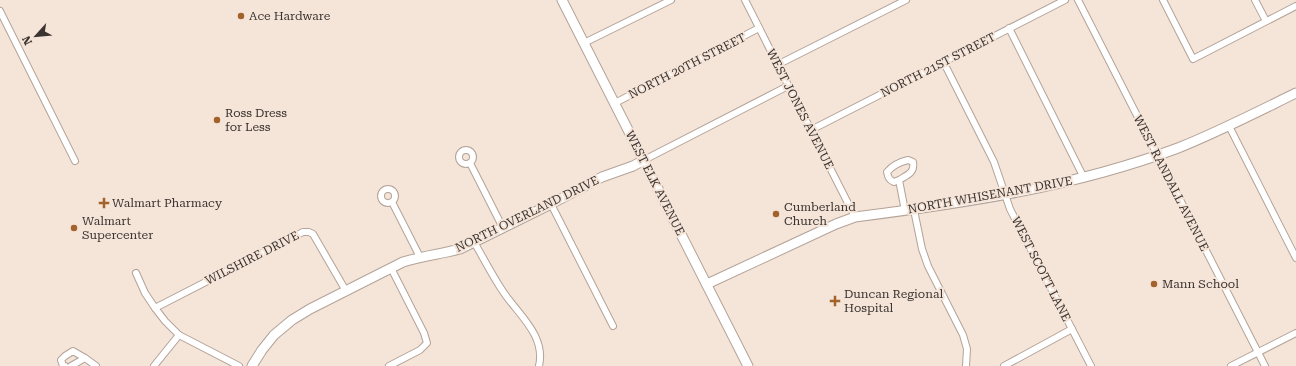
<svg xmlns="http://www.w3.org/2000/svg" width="1296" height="366" font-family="'Roboto Serif',serif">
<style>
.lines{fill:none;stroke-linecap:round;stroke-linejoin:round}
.street-casing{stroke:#b3a398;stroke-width:8}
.secondary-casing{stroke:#b3a398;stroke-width:11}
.street{stroke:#fff;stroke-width:6}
.secondary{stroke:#fff;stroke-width:9}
.poi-dot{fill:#a2622c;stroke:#f5e4d8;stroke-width:1.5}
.labels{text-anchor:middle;stroke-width:4;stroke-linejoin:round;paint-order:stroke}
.poi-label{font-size:12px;fill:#3a332f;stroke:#f5e4d8;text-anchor:start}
.street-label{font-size:12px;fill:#3a332f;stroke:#f5e4d8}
</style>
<rect width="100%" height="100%" fill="#f5e4d8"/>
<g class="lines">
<g class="street-casing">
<g id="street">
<polyline points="745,0 855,217"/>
<polyline points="1078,0 1265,366"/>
<polyline points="1163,0 1193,59 1296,6"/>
<polyline points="1255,0 1266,21"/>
<polyline points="0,11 75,161"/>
<polyline points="1009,28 1084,178"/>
<polyline points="584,43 671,0"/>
<polyline points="944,63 994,162 1010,209 1091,366"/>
<polyline points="777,65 906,0"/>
<polyline points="615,103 759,28"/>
<polyline points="1229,126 1296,258"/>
<polyline points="811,130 1065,0"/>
<circle cx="466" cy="157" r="7"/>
<polyline points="644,160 788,86"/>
<polyline points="470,163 503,228"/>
<path d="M899 180 894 182C889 180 888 177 887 172 893 165 899 162 908 160L913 162C915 173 907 175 899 180L905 211"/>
<circle cx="388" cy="196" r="7"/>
<polyline points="392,202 420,257"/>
<polyline points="551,204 613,326"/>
<polyline points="914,210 922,249 928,266 963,335 967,349 966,366"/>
<path d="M474 242C484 259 493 277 504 293 519 315 546 336 539 366"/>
<polyline points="136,273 145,293 155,308 165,321 179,335 239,366"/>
<polyline points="155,308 303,232 309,232 313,234 346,291"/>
<polyline points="85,358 96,366"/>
<polyline points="65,366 63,366 61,360 65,356 73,351 85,358 71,366"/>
<polyline points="154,366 179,335"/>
<polyline points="389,366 420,350 427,343 424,333 391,268"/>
<polyline points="1004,366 1072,329"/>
<polyline points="1231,366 1296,333"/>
</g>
</g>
<g class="secondary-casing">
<g id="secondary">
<polyline points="562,0 748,366"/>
<path d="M707 284 836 224 855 217C965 203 1074 187 1178 148 1218 132 1257 112 1296 93"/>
<path d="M252 366 262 350 274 335 292 320 310 309 403 262C422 256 441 254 460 249L551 204 602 177 633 166 644 160"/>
</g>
</g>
<use href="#street" class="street"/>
<use href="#secondary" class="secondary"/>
</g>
<g class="poi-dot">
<circle cx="241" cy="16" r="4"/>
<circle cx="217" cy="120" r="4"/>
<path d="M102 197h4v4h4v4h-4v4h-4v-4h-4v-4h4z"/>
<circle cx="776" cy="214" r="4"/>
<circle cx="74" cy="228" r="4"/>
<circle cx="1154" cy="284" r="4"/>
<path d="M833 295h4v4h4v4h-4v4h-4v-4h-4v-4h4z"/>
</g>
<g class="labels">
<g class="poi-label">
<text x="249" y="20">Ace Hardware</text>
<text x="225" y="117">Ross Dress<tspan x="225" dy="14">for Less</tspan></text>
<text x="112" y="207">Walmart Pharmacy</text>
<text x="784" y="211">Cumberland<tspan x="784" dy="14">Church</tspan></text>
<text x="82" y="225">Walmart<tspan x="82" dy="14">Supercenter</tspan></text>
<text x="1162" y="288">Mann School</text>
<text x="844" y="298">Duncan Regional<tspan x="844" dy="14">Hospital</tspan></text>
</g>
<g class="street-label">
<text transform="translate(938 65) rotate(-27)" y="4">NORTH 21ST STREET</text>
<text transform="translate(687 66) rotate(-27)" y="4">NORTH 20TH STREET</text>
<text transform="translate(800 109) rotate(63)" y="4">WEST JONES AVENUE</text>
<text transform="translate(655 183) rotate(63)" y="4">WEST ELK AVENUE</text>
<text transform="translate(1171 183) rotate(63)" y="4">WEST RANDALL AVENUE</text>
<text transform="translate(990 195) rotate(-10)" y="4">NORTH WHISENANT DRIVE</text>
<text transform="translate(527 214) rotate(-26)" y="4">NORTH OVERLAND DRIVE</text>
<text transform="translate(252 258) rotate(-27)" y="4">WILSHIRE DRIVE</text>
<text transform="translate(1041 269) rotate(63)" y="4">WEST SCOTT LANE</text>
</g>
</g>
<g transform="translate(36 36) rotate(243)" stroke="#f5e4d8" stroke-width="3" paint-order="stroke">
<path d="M0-3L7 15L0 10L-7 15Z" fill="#3a332f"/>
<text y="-6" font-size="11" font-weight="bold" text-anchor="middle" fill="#3a332f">N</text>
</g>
</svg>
